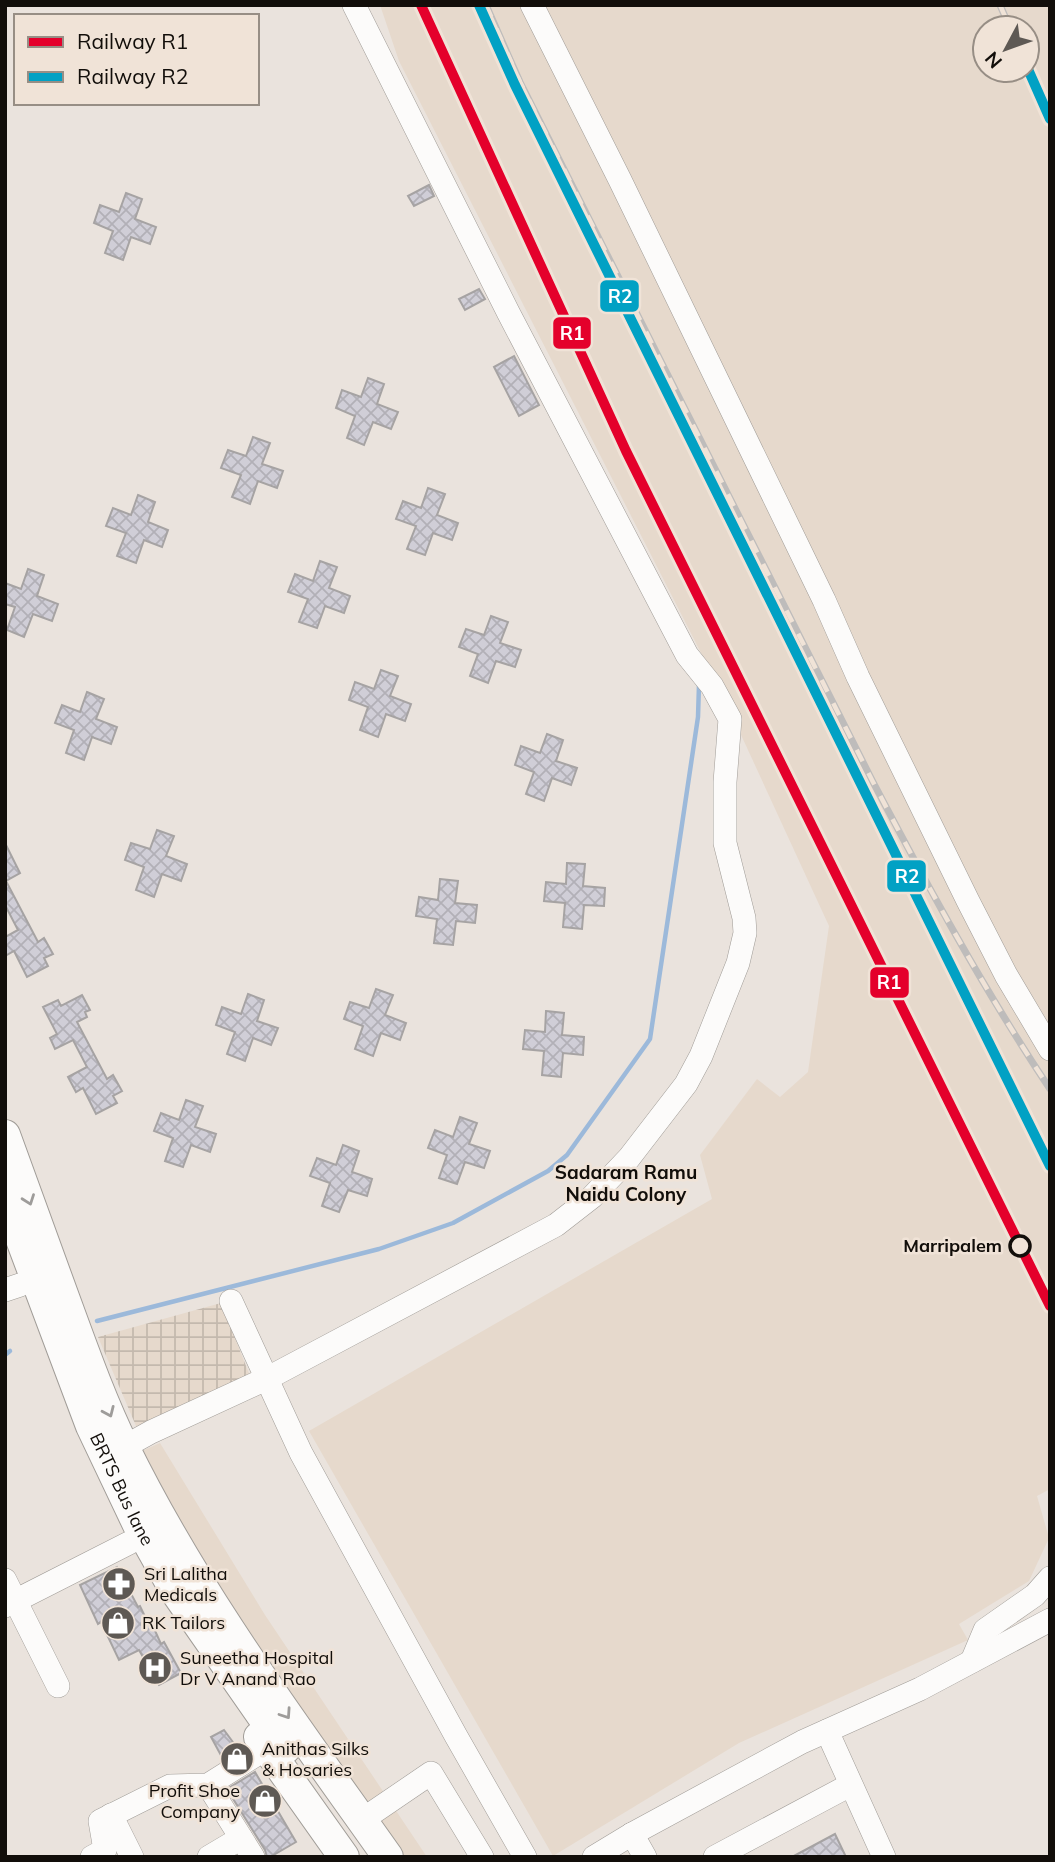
<svg xmlns="http://www.w3.org/2000/svg" width="1055" height="1862" font-family="Mulish,sans-serif">
<style>
.built{fill:#e6d9cc;fill-rule:evenodd}
.industrial{fill:url(#industrial-grid)}
.lines{fill:none;stroke-linecap:round;stroke-linejoin:round}
.stream{stroke:#9cb9da;stroke-width:4.5}
.building{fill:url(#building-cross-hatch);stroke:#a6a3a3;stroke-width:2}
.minor-casing{stroke:#a09c97;stroke-width:24}
.major-casing{stroke:#a09c97;stroke-width:32}
.minor{stroke:#fcfbfa;stroke-width:23}
.major{stroke:#fcfbfa;stroke-width:30}
.rail-casing{stroke:#bebcbb;stroke-width:7}
.rail{stroke:#f0e3d7;stroke-width:4.5;stroke-dasharray:13;stroke-linecap:butt}
.rail-1-casing{stroke:#f0e3d7;stroke-width:16}
.rail-2-casing{stroke:#f0e3d7;stroke-width:16}
.rail-1{stroke:#e4002b;stroke-width:10}
.rail-2{stroke:#01a1c4;stroke-width:10}
.oneway{stroke:#9e9c9a}
.stop-dot{fill:#f0e3d7;stroke:#120e0a;stroke-width:3.5}
.labels{text-anchor:middle;stroke-width:5;stroke-linejoin:round;paint-order:stroke}
.stop-label{font-size:18px;font-weight:bold;fill:#120e0a;stroke:#f0e3d7;text-anchor:end}
.street-label{font-size:18px;fill:#120e0a;stroke:#f0e3d7}
.poi-label{font-size:18px;fill:#120e0a;stroke:#f0e3d7;text-anchor:start}
.neighbourhood-label{font-size:19px;font-weight:bold;fill:#120e0a;stroke:#f0e3d7}
.line-badge{stroke:#f0e3d7;stroke-width:2.5}
.badge-label{font-size:19px;text-anchor:middle;font-weight:bold;fill:#fff}
</style>
<defs>
<pattern id="industrial-grid" width="8" height="8" patternUnits="userSpaceOnUse" patternTransform="scale(1.75)"><rect width="8" height="8" fill="#e6d9cc"/><path d="M0 4h8M4 0v8" fill="none" stroke="#c4b9ae"/></pattern>
<pattern id="building-cross-hatch" width="8" height="8" patternUnits="userSpaceOnUse" patternTransform="scale(1.75)"><rect width="8" height="8" fill="#d0ced7"/><path d="M0 0l8 8M0 8l8-8" fill="none" stroke="#b2b0b7"/></pattern>
</defs>
<rect width="100%" height="100%" fill="#eae3dd"/>
<g class="built">
<path d="M380 5H1050V1489L1037 1496 1049 1538 1029 1581 959 1624 968 1640 739 1743 553 1856 309 1431 712 1199 700 1155 757 1079 780 1097 808 1072 829 926 725 700 399 61ZM985 28H1027V70H985Z"/>
<polygon points="160,1443 265,1615 427,1857 402,1857 209,1575 142,1451"/>
</g>
<polygon class="industrial" points="221,1303 252,1381 139,1433 98,1337"/>
<g class="lines">
<g class="stream">
<polyline points="97,1321 379,1249 453,1223 548,1171 567,1155 650,1039 698,717 699,685"/>
<polyline points="5,1355 10,1351"/>
</g>
</g>
<g class="building">
<polygon points="429,185 434,196 414,206 408,196"/>
<polygon points="126,193 142,199 135,219 156,227 150,244 131,237 123,260 105,253 113,231 94,223 100,205 119,212"/>
<polygon points="479,289 485,299 465,310 459,299"/>
<polygon points="514,356 539,405 519,416 494,367"/>
<polygon points="368,378 384,384 377,404 398,412 391,429 373,422 364,445 347,438 355,416 336,408 342,390 361,397"/>
<polygon points="253,437 270,443 262,464 283,471 277,488 258,481 250,504 232,497 241,475 221,468 228,450 246,456"/>
<polygon points="428,488 445,494 437,515 458,523 452,540 433,533 425,555 407,549 416,526 396,519 403,501 421,508"/>
<polygon points="138,495 155,502 148,522 168,530 162,547 144,540 136,563 117,556 126,533 106,526 113,508 131,515"/>
<polygon points="320,561 337,567 329,588 350,596 344,613 325,606 317,628 299,622 308,599 288,592 295,574 313,581"/>
<polygon points="28,569 44,575 37,596 58,604 52,621 33,614 24,637 7,630 15,607 5,604 5,583 21,589"/>
<polygon points="491,616 508,622 500,643 521,650 515,667 496,661 488,683 470,676 478,654 459,647 466,629 484,635"/>
<polygon points="381,670 398,676 390,696 411,704 405,721 386,714 378,737 360,730 368,707 349,700 355,682 374,689"/>
<polygon points="87,692 104,699 96,719 117,727 111,744 92,737 84,760 66,753 74,730 55,723 62,705 80,712"/>
<polygon points="547,734 563,740 556,761 577,768 571,785 552,778 544,801 526,794 534,772 515,765 521,746 540,753"/>
<polygon points="157,830 174,836 166,856 187,864 181,881 162,874 154,897 136,890 144,867 125,860 131,843 150,849"/>
<polygon points="5,843 20,873 6,881 38,942 44,938 53,954 44,958 48,966 27,977 14,951 5,956 5,937 18,930 5,905"/>
<polygon points="567,863 585,864 583,886 605,888 604,906 584,905 582,929 563,927 565,903 544,901 546,882 566,884"/>
<polygon points="440,879 458,881 455,903 477,905 475,923 456,921 453,945 434,943 437,919 416,916 419,897 438,900"/>
<polygon points="376,989 393,995 385,1015 406,1023 400,1040 381,1033 373,1056 355,1049 363,1026 344,1019 350,1002 369,1008"/>
<polygon points="248,994 264,1000 257,1021 278,1028 271,1045 253,1038 245,1061 227,1054 235,1032 216,1025 222,1007 241,1014"/>
<polygon points="82,995 90,1010 85,1012 87,1017 77,1022 107,1079 113,1075 122,1091 113,1096 117,1103 96,1114 83,1088 76,1092 68,1077 87,1067 73,1040 55,1049 50,1038 57,1034 43,1007 58,1000 61,1006"/>
<polygon points="546,1011 564,1013 562,1035 584,1037 583,1055 563,1053 561,1077 542,1075 544,1051 523,1049 525,1030 545,1032"/>
<polygon points="186,1100 203,1106 195,1127 216,1134 210,1152 191,1145 183,1167 165,1161 173,1138 154,1131 161,1113 179,1120"/>
<polygon points="460,1117 477,1123 469,1144 490,1151 484,1168 465,1162 457,1184 439,1178 447,1155 428,1148 435,1130 453,1137"/>
<polygon points="343,1145 359,1151 352,1172 372,1179 367,1196 348,1190 339,1212 322,1206 330,1183 310,1176 317,1158 336,1165"/>
<polygon points="117,1567 138,1607 140,1606 149,1625 152,1624 161,1644 164,1642 181,1673 159,1685 139,1650 119,1660 101,1622 98,1624 80,1585"/>
<polygon points="224,1730 238,1749 223,1759 211,1737"/>
<polygon points="255,1772 296,1842 270,1857 267,1857 265,1850 227,1789"/>
<polygon points="835,1834 846,1857 792,1857"/>
</g>
<g class="lines">
<g class="minor-casing">
<g id="minor">
<polyline points="532,5 620,180 824,600 858,677 968,901 1006,975 1050,1049"/>
<polyline points="5,1290 20,1285"/>
<polyline points="231,1301 301,1453 456,1736 525,1857"/>
<polyline points="124,1447 151,1432 268,1378 556,1225 592,1197 629,1158 686,1084 701,1056 738,963 745,933 744,918 725,843 725,782 730,719 712,686 687,655 508,312 354,5"/>
<polyline points="5,1580 58,1686"/>
<polyline points="5,1606 129,1543"/>
<polyline points="972,1661 985,1630 1035,1595 1050,1578"/>
<polyline points="827,1731 884,1857"/>
<polyline points="208,1785 253,1857"/>
<polyline points="111,1815 132,1857"/>
<polyline points="362,1820 431,1773 482,1857"/>
<polyline points="632,1834 645,1857"/>
<polyline points="92,1857 105,1850 100,1821 170,1786 208,1785 267,1748"/>
<polyline points="209,1857 241,1838"/>
<polyline points="594,1857 632,1834 802,1742 920,1689 1050,1620"/>
<polyline points="715,1857 850,1785"/>
</g>
</g>
<g class="major-casing">
<g id="major">
<path d="M5 1135C25 1190 45 1245 65 1300 83 1349 101 1400 124 1447 196 1594 294 1724 388 1857"/>
<path id="s1" d="M5 1197 91 1426 138 1525 175 1591 285 1749"/>
<polyline points="259,1737 344,1857"/>
</g>
</g>
<use href="#minor" class="minor"/>
<use href="#major" class="major"/>
<g class="rail-casing">
<g id="rail">
<path d="M486 5 520 82 873 782C928 887 984 990 1050 1089"/>
<polyline points="1000,5 1010,28"/>
<polyline points="1027,67 1050,119"/>
</g>
</g>
<use href="#rail" class="rail"/>
<g class="rail-1-casing">
<polyline id="rail-1" points="421,5 626,451 1050,1306"/>
</g>
<g class="rail-2-casing">
<g id="rail-2">
<polyline points="479,5 515,85 1050,1166"/>
<polyline points="1027,67 1050,119"/>
</g>
</g>
<use href="#rail-1" class="rail-1"/>
<use href="#rail-2" class="rail-2"/>
</g>
<defs><path id="oneway-chevron" d="M-2-3.5L2.5 0L-2 3.5" fill="none" stroke-width="1.6" stroke-linecap="round" stroke-linejoin="round" transform="scale(1.75)"/></defs>
<g class="oneway">
<use href="#oneway-chevron" transform="translate(29 1200) rotate(70)"/>
<use href="#oneway-chevron" transform="translate(109 1412) rotate(66)"/>
<use href="#oneway-chevron" transform="translate(286 1714) rotate(56)"/>
</g>
<defs>
<g id="pharmacy-disc" transform="scale(1.75)"><circle r="9.5" fill="#5e5954" stroke="#f0e3d7"/><path d="M-2-6h4v4h4v4h-4v4h-4v-4h-4v-4h4Z" fill="#fff"/></g>
<g id="shop-disc" transform="scale(1.75)"><circle r="9.5" fill="#5e5954" stroke="#f0e3d7"/><path d="M-5-2.5h2.3a2.7 3.5 0 0 1 5.4 0H5L5.5 6h-11ZM-1.5-2.5h3a1.5 2.3 0 0 0-3 0Z" fill="#fff"/></g>
<g id="hospital-disc" transform="scale(1.75)"><circle r="9.5" fill="#5e5954" stroke="#f0e3d7"/><path d="M-5-5h3v3.5h4V-5h3V5h-3V1.5h-4V5h-3Z" fill="#fff"/></g>
</defs>
<g fill-rule="evenodd">
<use href="#pharmacy-disc" x="119" y="1584"/>
<use href="#shop-disc" x="118" y="1623"/>
<use href="#hospital-disc" x="155" y="1668"/>
<use href="#shop-disc" x="237" y="1759"/>
<use href="#shop-disc" x="265" y="1801"/>
</g>
<circle class="stop-dot" cx="1020" cy="1246" r="10"/>
<g class="labels">
<g class="stop-label">
<text x="1002" y="1252">Marripalem</text>
</g>
<g class="street-label">
<text dy="6" stroke="none"><textPath href="#s1" startOffset="315">BRTS Bus lane</textPath></text>
</g>
<g class="poi-label">
<text x="144" y="1580">Sri Lalitha<tspan x="144" dy="21">Medicals</tspan></text>
<text x="142" y="1629">RK Tailors</text>
<text x="180" y="1664">Suneetha Hospital<tspan x="180" dy="21">Dr V Anand Rao</tspan></text>
<text x="262" y="1755">Anithas Silks<tspan x="262" dy="21">&amp; Hosaries</tspan></text>
<text x="240" y="1797" text-anchor="end">Profit Shoe<tspan x="240" dy="21">Company</tspan></text>
</g>
<g class="neighbourhood-label">
<text x="626" y="1179">Sadaram Ramu<tspan x="626" dy="22">Naidu Colony</tspan></text>
</g>
</g>
<g class="line-badge">
<rect x="599" y="279" width="41" height="34" rx="7" fill="#01a1c4"/>
<rect x="552" y="316" width="40" height="34" rx="7" fill="#e4002b"/>
<rect x="886" y="859" width="41" height="34" rx="7" fill="#01a1c4"/>
<rect x="869" y="966" width="41" height="33" rx="7" fill="#e4002b"/>
</g>
<g class="badge-label">
<text x="620" y="303">R2</text>
<text x="572" y="340">R1</text>
<text x="907" y="883">R2</text>
<text x="889" y="989">R1</text>
</g>
<rect width="1055" height="1862" fill="none" stroke="#120e0a" stroke-width="14"/>
<rect x="14" y="14" width="245" height="91" fill="#f0e3d7" stroke="#978e85" stroke-width="2"/>
<rect x="28" y="37" width="35" height="10" fill="#e4002b" stroke="#978e85" stroke-width="2"/>
<text x="77" y="49" font-size="21" fill="#120e0a">Railway R1</text>
<rect x="28" y="72" width="35" height="10" fill="#01a1c4" stroke="#978e85" stroke-width="2"/>
<text x="77" y="84" font-size="21" fill="#120e0a">Railway R2</text>
<g transform="translate(1006 49) rotate(229)"><circle r="33" fill="#f0e3d7" stroke="#978e85" stroke-width="2"/>
<path d="M0-5L12 26L0 18L-12 26Z" fill="#5e5954"/>
<text y="-10" font-size="19" font-weight="bold" text-anchor="middle" fill="#120e0a">N</text>
</g>
</svg>
